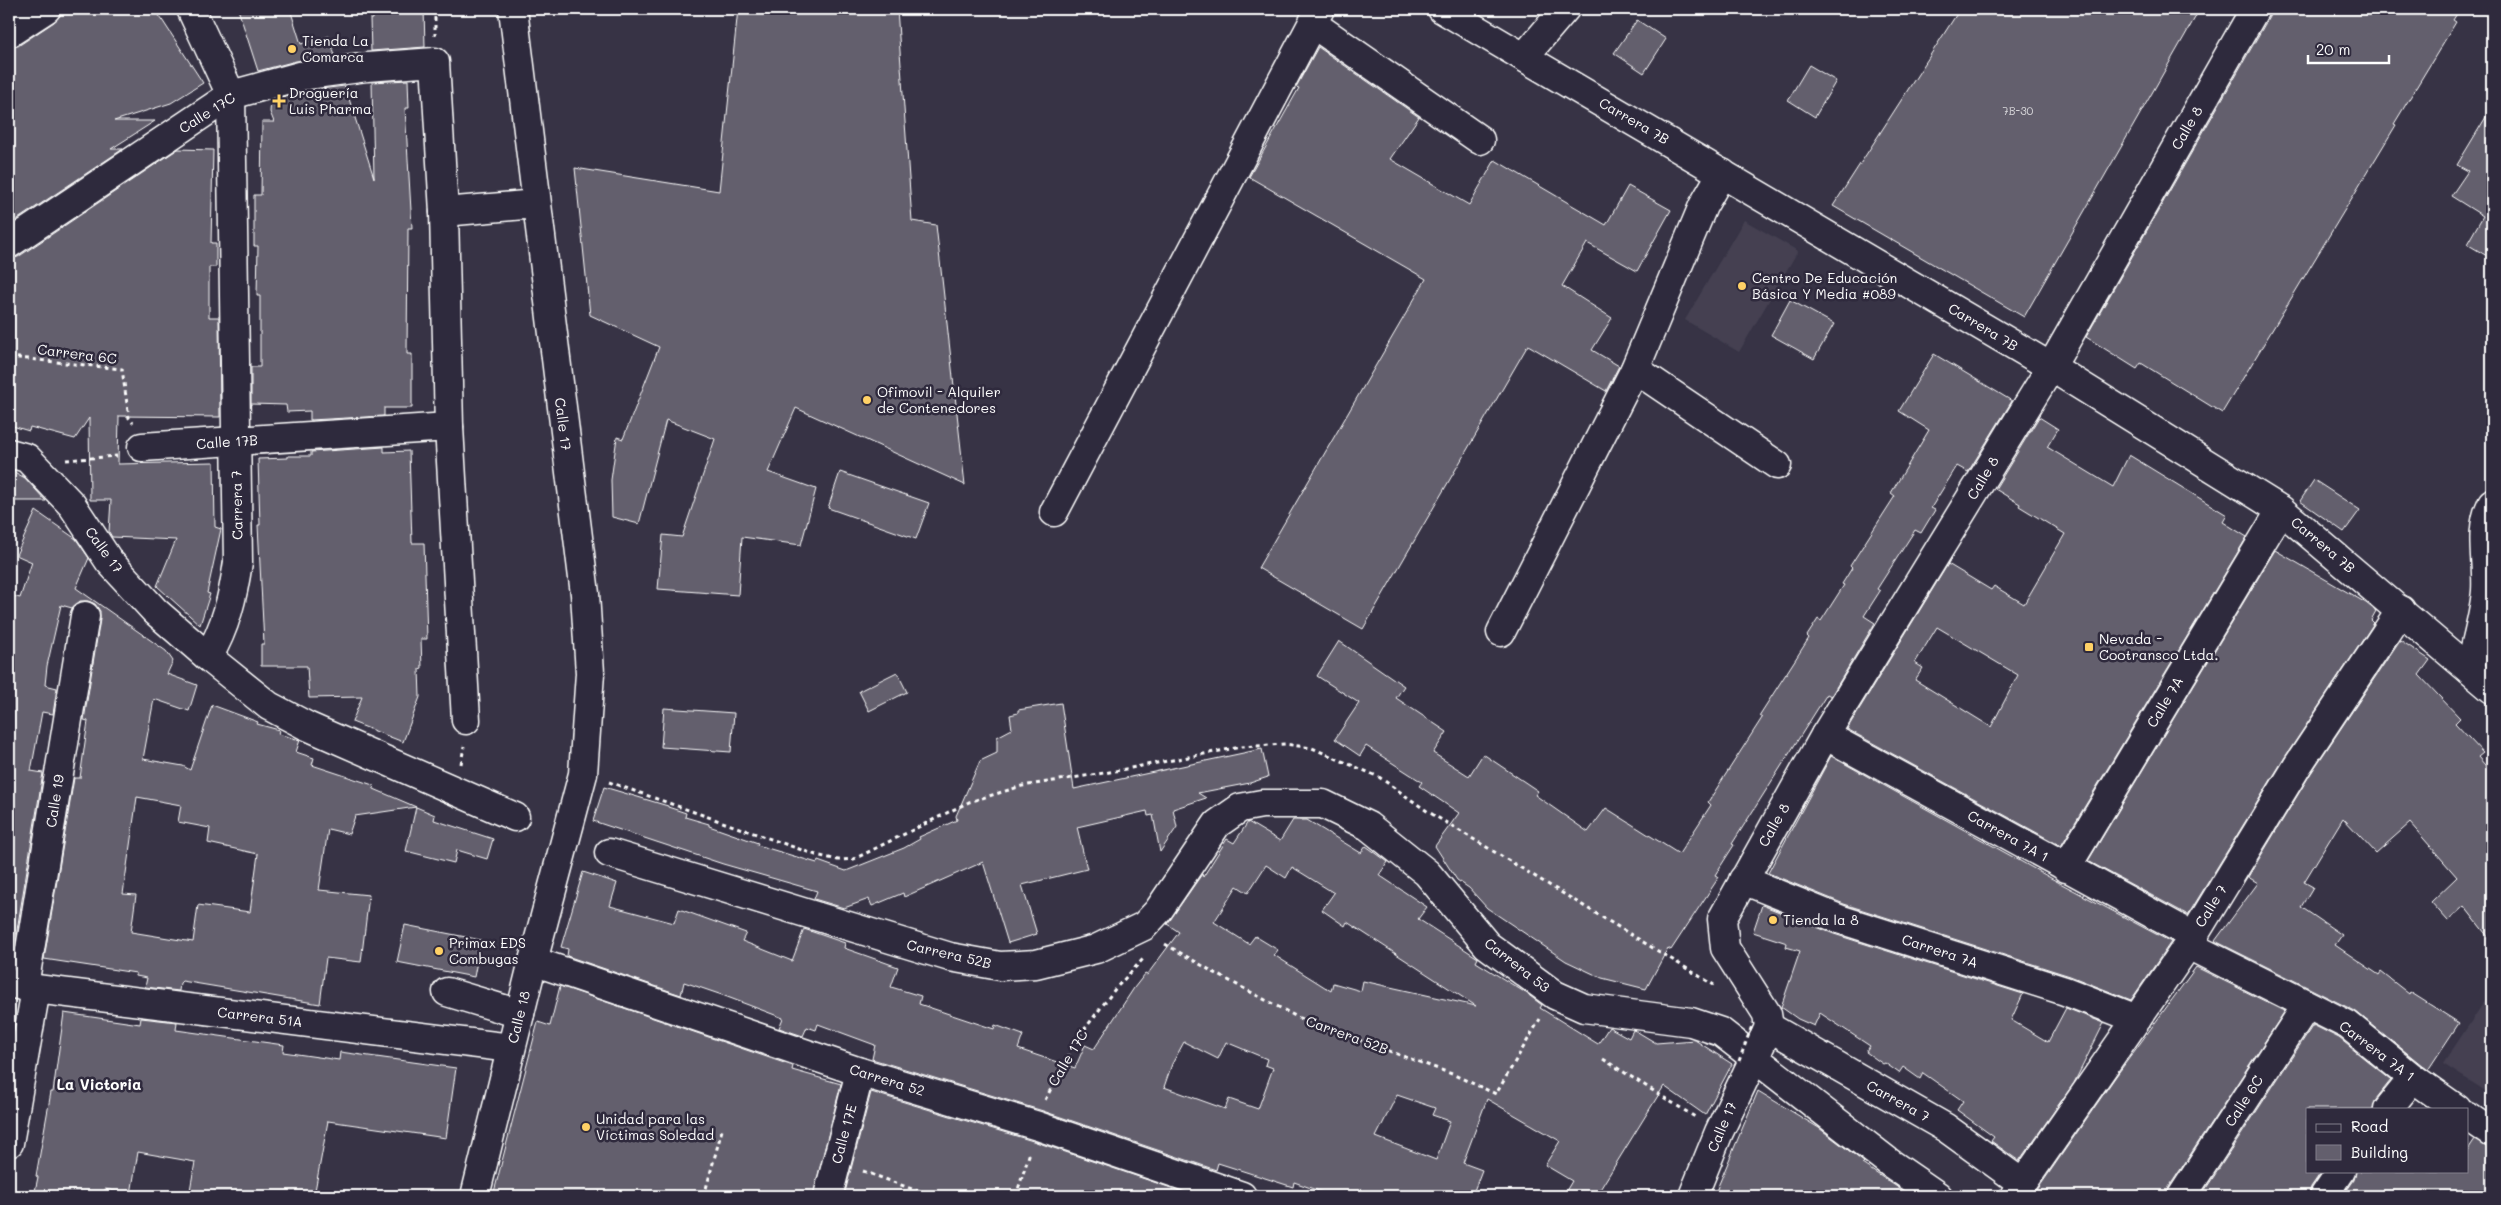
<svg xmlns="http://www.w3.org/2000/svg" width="2501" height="1205" font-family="Mali,sans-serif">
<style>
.built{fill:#444051}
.building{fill:#635f6d;stroke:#fff;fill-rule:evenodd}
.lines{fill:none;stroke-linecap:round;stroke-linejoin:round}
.minor-casing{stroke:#fff;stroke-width:31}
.major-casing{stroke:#fff;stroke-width:31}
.path{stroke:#fff;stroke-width:3;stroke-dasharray:4 4;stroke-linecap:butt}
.minor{stroke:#2f2a3d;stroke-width:28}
.major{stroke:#2f2a3d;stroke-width:28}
.path-bridge{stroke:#fff;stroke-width:3;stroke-dasharray:4 4;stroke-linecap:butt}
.poi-dot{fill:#ffd166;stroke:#2f2a3d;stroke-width:2}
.labels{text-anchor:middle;stroke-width:5;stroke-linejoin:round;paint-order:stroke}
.number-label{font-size:11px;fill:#d8d7da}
.poi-label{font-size:14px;fill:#fff;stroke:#2f2a3d;text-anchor:start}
.street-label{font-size:14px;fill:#fff;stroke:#2f2a3d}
.neighbourhood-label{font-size:15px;font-weight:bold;fill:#fff;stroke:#2f2a3d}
</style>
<rect width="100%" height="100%" fill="#373345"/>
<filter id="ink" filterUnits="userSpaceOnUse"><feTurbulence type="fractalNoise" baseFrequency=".02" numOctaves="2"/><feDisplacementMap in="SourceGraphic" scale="10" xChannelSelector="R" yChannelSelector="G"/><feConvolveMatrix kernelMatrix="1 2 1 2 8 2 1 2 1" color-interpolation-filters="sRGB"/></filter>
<g filter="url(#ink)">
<g class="built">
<polygon points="1744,220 1798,251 1739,352 1685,320"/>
<polygon points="2492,990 2492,1095 2443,1064"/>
</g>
<g class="building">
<polygon points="62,9 155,9 203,83 171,103 114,121 155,121 111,149 123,149 9,225 9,48 18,46 54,22 60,16"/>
<polygon points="238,9 290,9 301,44 329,36 335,56 296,61 258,71"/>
<polygon points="373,9 424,9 425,47 371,51 370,19 373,19"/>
<polygon points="738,9 897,9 912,221 936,225 965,485 796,408 768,472 816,489 801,545 742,537 738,595 658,589 663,535 682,537 715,439 666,420 639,524 612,517 611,480 617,437 623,439 659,347 590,315 575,168 719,191"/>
<polygon points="1960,9 2183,9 2196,16 2024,317 1833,206"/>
<polygon points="2271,9 2460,9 2453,20 2456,22 2394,124 2396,125 2222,413 2141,363 2137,369 2086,337 2269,17"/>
<polygon points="1637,20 1666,39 1644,73 1614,53"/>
<polygon points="1318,47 1419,117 1390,159 1469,205 1495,160 1606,225 1628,186 1671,210 1637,271 1587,243 1562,286 1612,318 1592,350 1619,366 1606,391 1528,345 1363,629 1258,568 1426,279 1249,177 1299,88 1296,87"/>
<polygon points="1809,65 1836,81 1815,117 1788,100"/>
<polygon points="408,80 409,108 405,108 412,228 408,228 407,354 412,354 412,408 384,408 384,416 310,420 310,411 287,412 286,405 251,404 251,367 260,367 260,296 257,296 258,246 254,246 254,195 261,195 262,122 274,122 270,112 271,100 303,91 345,86 374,178 372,82"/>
<polygon points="2492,107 2492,259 2467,244 2483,216 2451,196 2468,171 2457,165"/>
<polygon points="178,149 213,150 211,243 216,243 216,267 209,267 209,317 219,317 220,417 119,416 118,464 214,462 215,527 221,529 207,593 210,594 200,625 157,586 176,540 112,537 109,532 111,500 90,500 89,418 75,439 30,427 29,431 9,425 9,259 18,257"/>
<polygon points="1790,300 1834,324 1814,359 1771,335"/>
<polygon points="1934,354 2012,401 1968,472 1957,466 1931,508 1935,510 1921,533 1915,530 1877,589 1880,591 1864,616 1875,623 1831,696 1827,694 1732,844 1734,845 1715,875 1719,877 1671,950 1668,948 1646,989 1602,978 1566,961 1487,908 1469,888 1457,880 1435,846 1459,813 1419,786 1422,782 1366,746 1360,756 1335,739 1359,703 1317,676 1339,641 1404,686 1396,698 1447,732 1433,753 1469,776 1483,754 1538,791 1535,795 1588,832 1606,808 1679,854 1711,805 1708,802 1762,718 1759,716 1809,638 1807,636 1818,619 1821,621 1844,585 1842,584 1852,568 1850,566 1895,496 1891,493 1929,430 1899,411"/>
<path d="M2039 417 2058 429 2047 447 2113 487 2129 455 2227 515 2223 522 2247 537 2061 846 1847 729 1948 564 1991 590 1994 586 2024 604 2065 534 2019 506 2020 504 1995 489ZM1937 627 2018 675 1991 727 1915 680 1923 668 1915 663Z"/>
<polygon points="384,447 384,452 409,451 412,543 424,543 427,639 421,639 422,668 419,669 420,697 403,742 352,722 362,697 309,698 307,666 261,666 261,644 264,644 258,525 260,525 258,459 288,458 288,456 311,456 311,452"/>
<polygon points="9,469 25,478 46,501 9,501"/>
<polygon points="840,472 929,503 916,539 828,508"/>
<polygon points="2314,480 2360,510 2344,532 2300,501"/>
<path d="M36 511 76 539 89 558 76 588 166 651 173 661 167 674 197 685 189 711 154 699 143 759 183 766 190 770 212 705 258 722 257 724 279 730 278 734 300 740 296 752 314 758 312 765 373 785 374 789 435 815 434 820 493 839 487 859 457 850 454 863 406 851 416 807 355 816 349 834 328 829 319 890 369 895 361 962 326 958 320 1004 182 981 180 983 179 991 145 987 147 978 136 976V973L44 959 74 778H80L88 721 84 720 100 619V611L95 604 88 601H80L72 608 61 605 47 666 45 685 57 688 53 714 42 712 31 771 43 773 13 954 9 953V595L20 598 32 562 16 555ZM137 797 181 805 178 822 210 828 208 843 258 854 250 912 198 905 193 942 131 932 136 895 123 894Z"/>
<polygon points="2275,550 2366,603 2376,611 2371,620 2374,623 2285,757 2188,915 2088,861"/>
<polygon points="2400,640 2430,660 2419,675 2460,718 2455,723 2483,753 2478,757 2492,773 2492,942 2464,906 2448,921 2431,902 2457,877 2410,823 2376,853 2343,818 2304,882 2313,887 2301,907 2342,935 2335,945 2379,975 2381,972 2409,994 2410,992 2459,1023 2428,1070 2355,1011 2215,941 2258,883 2248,877 2311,773"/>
<polygon points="897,672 907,692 869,711 859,691"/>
<polygon points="1061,703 1074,789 1262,749 1268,777 1250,783 1198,793 1206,798 1173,809 1177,827 1160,852 1153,815 1148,816 1147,811 1077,827 1087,869 1022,885 1037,934 1008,943 983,862 904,897 903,893 872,906 869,899 844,908 814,899 817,891 723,864 593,821 604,787 668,806 668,807 686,813 685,817 709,824 709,826 758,843 757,845 817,863 818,861 846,871 904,848 920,839 919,837 957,820 956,816 980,761 997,753 997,737 1012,729 1010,715 1018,713 1018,710"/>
<polygon points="664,708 734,713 731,752 661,747"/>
<polygon points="1831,756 2058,882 2171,942 2131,1000 2070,976 1844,904 1768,873"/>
<path d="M1293 820H1307L1361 853 1366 846 1384 859 1388 862 1379 875 1427 907 1418 919 1478 958 1476 962 1526 993 1542 1005 1540 1008 1598 1044 1609 1027 1629 1038 1633 1030 1636 1031 1656 1043 1695 1040 1732 1064 1705 1115 1664 1086 1596 1196H1563L1572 1181 1545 1165 1560 1141 1487 1099 1463 1163 1482 1170 1472 1196H1333L1294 1182 1293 1187 1218 1163 1216 1170 1043 1111 872 1059 875 1045 818 1024 816 1030 807 1027 803 1036 779 1028 783 1018 722 995 684 982 681 995 567 956 568 949 561 947 583 872 617 883 610 906 674 923 679 909 746 933 742 941 792 961 804 929 845 943 844 948 898 967 891 987 921 996 919 1004 994 1029 995 1025 1023 1035 1018 1049 1075 1068 1085 1045 1094 1049 1134 988 1145 974 1147 975 1179 932 1167 924 1202 874 1203 877 1227 839 1234 843 1248 822 1280 841ZM1266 865 1286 878 1292 867 1334 893 1322 910 1345 926 1347 922 1476 1006 1363 981 1361 991 1333 983 1331 991 1274 955 1278 950 1255 936 1249 944 1214 922 1237 886 1248 893ZM1184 1042 1218 1059 1226 1042 1267 1059 1265 1065 1273 1068 1258 1109 1229 1099 1225 1109 1164 1087 1172 1064ZM1397 1095 1435 1108 1432 1115 1450 1121 1436 1160 1376 1137Z"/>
<polygon points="1762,905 1834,934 2023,994 2011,1020 2048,1042 2066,1008 2104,1023 2074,1083 2019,1161 1991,1141 1994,1137 1957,1110 1963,1101 1923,1073 1920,1079 1903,1067 1899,1073 1885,1063 1883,1064 1866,1052 1870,1046 1820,1013 1814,1026 1798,1019 1781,1007 1800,951 1786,947 1787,943 1753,932"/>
<polygon points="405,925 481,940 474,977 397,962"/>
<polygon points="2196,967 2285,1011 2169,1187 2167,1196 2033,1196 2116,1076"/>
<polygon points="560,986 793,1066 792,1070 841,1084 813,1196 493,1196 538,1022 550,1026"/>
<polygon points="64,1013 140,1024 141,1018 177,1022 176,1030 284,1045 283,1052 339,1060 340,1052 456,1068 446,1138 328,1121 314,1196 189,1196 195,1162 138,1152 131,1194 105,1189 104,1196 34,1196 38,1177 36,1176 51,1092 53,1092"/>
<polygon points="2313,1025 2339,1038 2391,1080 2376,1099 2373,1109 2307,1109 2307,1171 2322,1171 2311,1187 2309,1196 2201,1196"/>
<polygon points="1758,1091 1819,1128 1864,1162 1862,1164 1911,1196 1714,1196"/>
<polygon points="871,1092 1033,1141 1195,1196 1070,1196 1055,1191 1054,1196 844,1196"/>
<polygon points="2475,1140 2492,1148 2492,1196 2343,1196 2354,1180 2356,1171 2467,1171 2467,1152"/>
</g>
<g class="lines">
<g class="minor-casing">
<g id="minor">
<path d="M191 9 231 95 238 562C233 596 226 627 208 657"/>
<polyline points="1442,9 2051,367 2281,510 2492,689"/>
<polyline points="1313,24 1480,140"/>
<polyline points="9,33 46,9"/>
<polyline points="1524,57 1565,9"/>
<polyline points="444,212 536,204"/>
<polyline points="9,244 231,95 300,76 367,67 435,62 444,212 449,427 466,720"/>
<polyline points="1635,369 1777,465"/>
<polyline points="142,447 449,427"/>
<polyline points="9,453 27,458 72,505 109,561 155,611 208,657 269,706 307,726 515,817"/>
<polyline points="1054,512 1320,9"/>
<polyline points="1501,632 1635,369 1703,206 1722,173"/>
<path d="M2470 670C2475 644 2484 617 2486 591 2488 561 2478 531 2492 503"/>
<polyline points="1825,735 2193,936"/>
<polyline points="609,853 950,957 1000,966 1036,964 1096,949 1144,926 1158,911 1217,824 1240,808 1262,804 1323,804 1368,826 1427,873 1487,945 1555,995 1584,1008 1691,1022 1721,1032 1890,1163 1938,1196"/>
<polyline points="2066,868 2281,510"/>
<polyline points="1743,880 1839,919 2065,991 2137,1019"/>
<polyline points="2188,945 2348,1025 2413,1078 2457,1109"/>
<polyline points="533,961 860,1072 1038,1126 1242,1196"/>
<polyline points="9,983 36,989 511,1048"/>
<polyline points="24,986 85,616"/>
<polyline points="447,992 520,1014"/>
<polyline points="1769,1027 1946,1128 2022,1183"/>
<polyline points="2388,1109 2413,1078"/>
<polyline points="2467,1116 2492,1133"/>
<polyline points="9,1143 36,989"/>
<polyline points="828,1196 860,1072"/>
<polyline points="1693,1196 1719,1132 1769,1027 1767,1014 1725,948 1722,919 1825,735 2051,367 2255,9"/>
<polyline points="2014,1196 2188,945 2298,765 2401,610"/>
<polyline points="2182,1196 2307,1005"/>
<polyline points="2324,1196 2341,1171"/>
</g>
</g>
<g class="major-casing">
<polyline id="major" points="475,1196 533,961 583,774 590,673 585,594 513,9"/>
</g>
<g class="path">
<polyline points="435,9 435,36"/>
<polyline points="9,357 122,369 129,418 133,423"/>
<polyline points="66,460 117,456"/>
<polyline points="461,764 464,746"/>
<polyline points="609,782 816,855 838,860 854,859 969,802 1022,786 1104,773 1241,747 1285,744 1312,748 1379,777 1427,811 1714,985"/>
<polyline points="1165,944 1215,973 1299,1018 1452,1074 1496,1094 1540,1019"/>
<polyline points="1603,1059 1695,1117"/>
<polyline points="1045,1100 1078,1038 1115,989 1144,958"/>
<polyline points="863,1171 931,1196"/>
<polyline points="704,1196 722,1130"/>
<polyline points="1016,1196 1030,1152"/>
</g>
<use href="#minor" class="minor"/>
<use href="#major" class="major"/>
<polyline class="path-bridge" points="1739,1061 1753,1023"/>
</g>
</g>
<g class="poi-dot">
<circle cx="292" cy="49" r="5"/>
<path d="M276.5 93.5h5v5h5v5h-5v5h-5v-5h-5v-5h5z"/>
<circle cx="1742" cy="286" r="5"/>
<circle cx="867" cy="400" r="5"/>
<rect x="2084" y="642" width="10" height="10" rx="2.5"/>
<circle cx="1773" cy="920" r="5"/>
<circle cx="439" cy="951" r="5"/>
<circle cx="586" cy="1127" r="5"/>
</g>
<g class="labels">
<g class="number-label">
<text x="2018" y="115">7B-30</text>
</g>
<g class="poi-label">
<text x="302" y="46">Tienda La<tspan x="302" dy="16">Comarca</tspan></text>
<text x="289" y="98">Droguería<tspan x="289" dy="16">Luis Pharma</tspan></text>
<text x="1752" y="283">Centro De Educación<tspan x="1752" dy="16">Básica Y Media #089</tspan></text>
<text x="877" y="397">Ofimovil - Alquiler<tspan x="877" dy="16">de Contenedores</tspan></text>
<text x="2099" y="644">Nevada -<tspan x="2099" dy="16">Cootransco Ltda.</tspan></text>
<text x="1783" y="925">Tienda la 8</text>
<text x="449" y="948">Primax EDS<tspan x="449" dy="16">Combugas</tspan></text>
<text x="596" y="1124">Unidad para las<tspan x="596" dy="16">Víctimas Soledad</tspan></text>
</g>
<g class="street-label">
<text transform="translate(207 113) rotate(-32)" y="5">Calle 17C</text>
<text transform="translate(1634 121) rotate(30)" y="5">Carrera 7B</text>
<text transform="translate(2187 128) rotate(-60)" y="5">Calle 8</text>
<text transform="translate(1983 327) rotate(31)" y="5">Carrera 7B</text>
<text transform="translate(77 354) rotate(7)" y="5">Carrera 6C</text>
<text transform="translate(563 424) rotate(83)" y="5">Calle 17</text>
<text transform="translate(227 442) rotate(-4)" y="5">Calle 17B</text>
<text transform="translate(1983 478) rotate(-59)" y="5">Calle 8</text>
<text transform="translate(237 505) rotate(-91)" y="5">Carrera 7</text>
<text transform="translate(2323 545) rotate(40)" y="5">Carrera 7B</text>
<text transform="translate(104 550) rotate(54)" y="5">Calle 17</text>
<text transform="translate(2165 702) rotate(-59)" y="5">Calle 7A</text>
<text transform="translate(55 801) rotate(-81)" y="5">Calle 19</text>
<text transform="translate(1774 825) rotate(-60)" y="5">Calle 8</text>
<text transform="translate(2008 836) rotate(29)" y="5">Carrera 7A 1</text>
<text transform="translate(2211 906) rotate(-58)" y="5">Calle 7</text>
<text transform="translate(1940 951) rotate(18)" y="5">Carrera 7A</text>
<text transform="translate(949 954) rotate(13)" y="5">Carrera 52B</text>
<text transform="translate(1517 965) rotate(38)" y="5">Carrera 53</text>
<text transform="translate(260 1017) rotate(7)" y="5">Carrera 51A</text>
<text transform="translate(519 1017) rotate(-76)" y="5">Calle 18</text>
<text transform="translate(1347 1035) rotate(20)" y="5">Carrera 52B</text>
<text transform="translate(2377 1051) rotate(37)" y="5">Carrera 7A 1</text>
<text transform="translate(1068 1058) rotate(-59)" y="5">Calle 17C</text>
<text transform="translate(887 1080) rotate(17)" y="5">Carrera 52</text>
<text transform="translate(1898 1101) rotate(29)" y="5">Carrera 7</text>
<text transform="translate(2244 1101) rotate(-57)" y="5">Calle 6C</text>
<text transform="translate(1722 1127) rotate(-67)" y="5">Calle 17</text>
<text transform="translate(844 1134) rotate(-75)" y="5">Calle 17E</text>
</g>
<g class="neighbourhood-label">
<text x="99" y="1090">La Victoria</text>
</g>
</g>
<rect width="2501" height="1205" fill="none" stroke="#2f2a3d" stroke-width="30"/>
<rect x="15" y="15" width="2471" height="1175" fill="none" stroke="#fff" stroke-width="2" filter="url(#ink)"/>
<rect x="2306" y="1108" width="162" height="65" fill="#2f2a3d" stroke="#827f8b"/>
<rect x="2316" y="1124" width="25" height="8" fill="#2f2a3d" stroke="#827f8b"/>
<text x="2351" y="1132" font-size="15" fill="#ffffff">Road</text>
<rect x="2316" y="1145" width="25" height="15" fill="#635f6d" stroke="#827f8b"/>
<text x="2351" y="1158" font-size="15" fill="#ffffff">Building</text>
<path d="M2308 55v8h81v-8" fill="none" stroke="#ffffff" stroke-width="2.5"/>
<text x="2316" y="55" font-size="15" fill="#ffffff" stroke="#2f2a3d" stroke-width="4" paint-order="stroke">20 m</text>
</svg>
